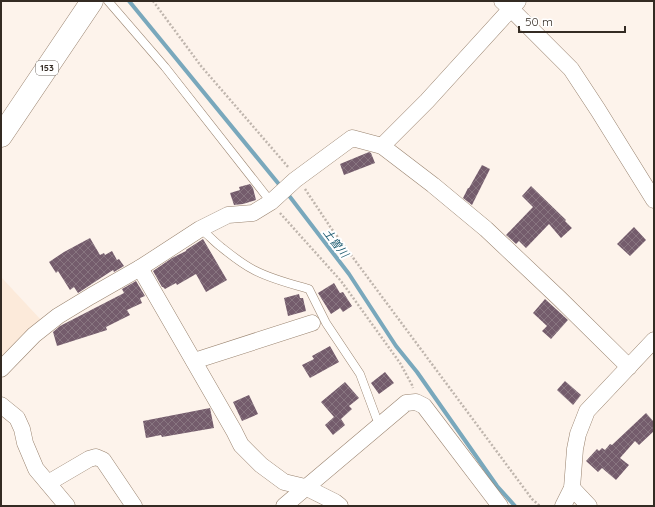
<svg xmlns="http://www.w3.org/2000/svg" width="655" height="507" font-family="Quicksand,'Noto Sans JP',sans-serif">
<style>
.built{fill:#fceada}
.lines{fill:none;stroke-linecap:round;stroke-linejoin:round}
.stream{stroke:#79a8bc;stroke-width:4}
.building{fill:url(#building-cross-hatch)}
.lane-casing{stroke:#99836f;stroke-width:9}
.street-casing{stroke:#99836f;stroke-width:17}
.highway-casing{stroke:#99836f;stroke-width:23}
.path{stroke:#bfb5ad;stroke-width:2.5;stroke-dasharray:2 2;stroke-linecap:butt}
.lane{stroke:#fff;stroke-width:8}
.street{stroke:#fff;stroke-width:16}
.highway{stroke:#fff;stroke-width:22}
.labels{text-anchor:middle;stroke-width:4;stroke-linejoin:round;paint-order:stroke}
.shield{fill:#fff;stroke:#716b65;stroke-width:1}
.shield-label{font-size:9px;font-weight:bold;fill:#342b23}
.water-label{font-size:11px;font-style:italic;fill:#1f5c71;stroke:#fff}
</style>
<defs>
<pattern id="building-cross-hatch" width="8" height="8" patternUnits="userSpaceOnUse"><rect width="8" height="8" fill="#745c6c"/><path d="M0 0l8 8M0 8l8-8" fill="none" stroke="#887580"/></pattern>
</defs>
<rect width="100%" height="100%" fill="#fdf3eb"/>
<polygon class="built" points="1,277 41,320 1,358"/>
<g class="lines">
<g class="stream">
<polyline points="129,1 282,188"/>
<polyline points="287,193 349,274 396,346 417,372 497,486 515,506"/>
</g>
</g>
<g class="building">
<polygon points="369,152 371,153 375,163 344,175 340,164"/>
<polygon points="482,165 490,169 472,205 463,198 468,188 469,188"/>
<polygon points="250,184 253,188 256,200 243,204 234,205 230,193 240,190 239,187"/>
<polygon points="531,186 566,220 565,221 572,228 561,238 549,224 526,248 519,241 516,244 506,235 533,207 522,196"/>
<polygon points="634,227 646,240 630,256 617,244"/>
<polygon points="90,238 100,255 104,253 105,255 112,251 117,260 119,259 124,266 114,272 113,270 78,293 74,287 70,290 58,271 56,273 49,262 64,252"/>
<polygon points="203,239 227,280 206,292 196,274 177,285 176,283 165,289 163,287 162,287 153,271 172,258 186,251 186,250"/>
<polygon points="136,281 145,296 140,298 142,303 127,310 130,315 106,327 107,330 57,346 53,332 60,326 124,293 122,289"/>
<polygon points="334,283 340,293 343,292 352,306 343,312 340,308 331,314 318,293"/>
<polygon points="299,294 300,298 303,298 306,311 288,316 284,298"/>
<polygon points="545,299 568,320 551,339 542,331 547,326 533,313"/>
<polygon points="330,346 339,362 310,378 302,365 314,359 312,356"/>
<polygon points="385,372 394,383 379,394 371,383"/>
<polygon points="565,381 581,395 573,405 557,390"/>
<polygon points="345,382 359,398 349,406 352,409 341,419 345,425 333,435 325,425 334,417 321,402"/>
<polygon points="249,395 258,414 242,421 233,402"/>
<polygon points="210,408 214,428 162,437 161,435 146,438 143,421"/>
<polygon points="646,413 654,422 654,431 639,445 635,441 620,458 629,465 616,480 602,468 598,472 586,461 597,449 599,451 602,448 605,450 610,444 612,445"/>
</g>
<g class="lines">
<g class="lane-casing">
<g id="lane">
<polyline points="108,1 165,67 271,202"/>
<path d="M200 229C208 234 213 241 221 247 231 255 242 264 254 270 271 279 291 284 309 289L326 323 360 374 376 417 380 425"/>
</g>
</g>
<g class="street-casing">
<g id="street">
<polyline points="502,1 511,9 571,69 598,110 654,200"/>
<polyline points="382,146 427,101 518,1"/>
<polyline points="140,268 234,431 241,445 261,465 284,482 305,487 335,502 340,506"/>
<polyline points="194,361 312,323"/>
<polyline points="1,369 34,335 58,316 91,296 140,268 200,229 228,215 253,213 271,202 295,180 352,138 382,146 433,185 486,229 559,298 629,367"/>
<polyline points="1,405 17,418 22,429 25,443 36,469 67,506"/>
<polyline points="48,483 89,459 96,457 103,460 134,506"/>
<polyline points="572,488 589,506"/>
<polyline points="284,506 406,403 416,402 424,406 500,506"/>
<polyline points="563,506 572,488 575,449 578,434 587,411 654,340"/>
</g>
</g>
<g class="highway-casing">
<polyline id="highway" points="1,136 92,1"/>
</g>
<g class="path">
<polyline points="153,1 201,66 289,168"/>
<polyline points="305,189 331,228 532,499 540,506"/>
<polyline points="280,213 341,281 400,363 412,385 413,388"/>
</g>
<use href="#lane" class="lane"/>
<use href="#street" class="street"/>
<use href="#highway" class="highway"/>
</g>
<g class="labels">
<rect class="shield" x="36" y="61" width="22" height="14" rx="3"/>
<g class="shield-label">
<text x="47" y="71">153</text>
</g>
<g class="water-label">
<text transform="translate(336 243) rotate(52)" y="4">土曽川</text>
</g>
</g>
<rect width="655" height="507" fill="none" stroke="#342b23" stroke-width="4"/>
<path d="M519 26v6h106v-6" fill="none" stroke="#342b23" stroke-width="2"/>
<text x="525" y="26" font-size="12" fill="#342b23" stroke="#ffffff" stroke-width="3" paint-order="stroke">50 m</text>
</svg>
